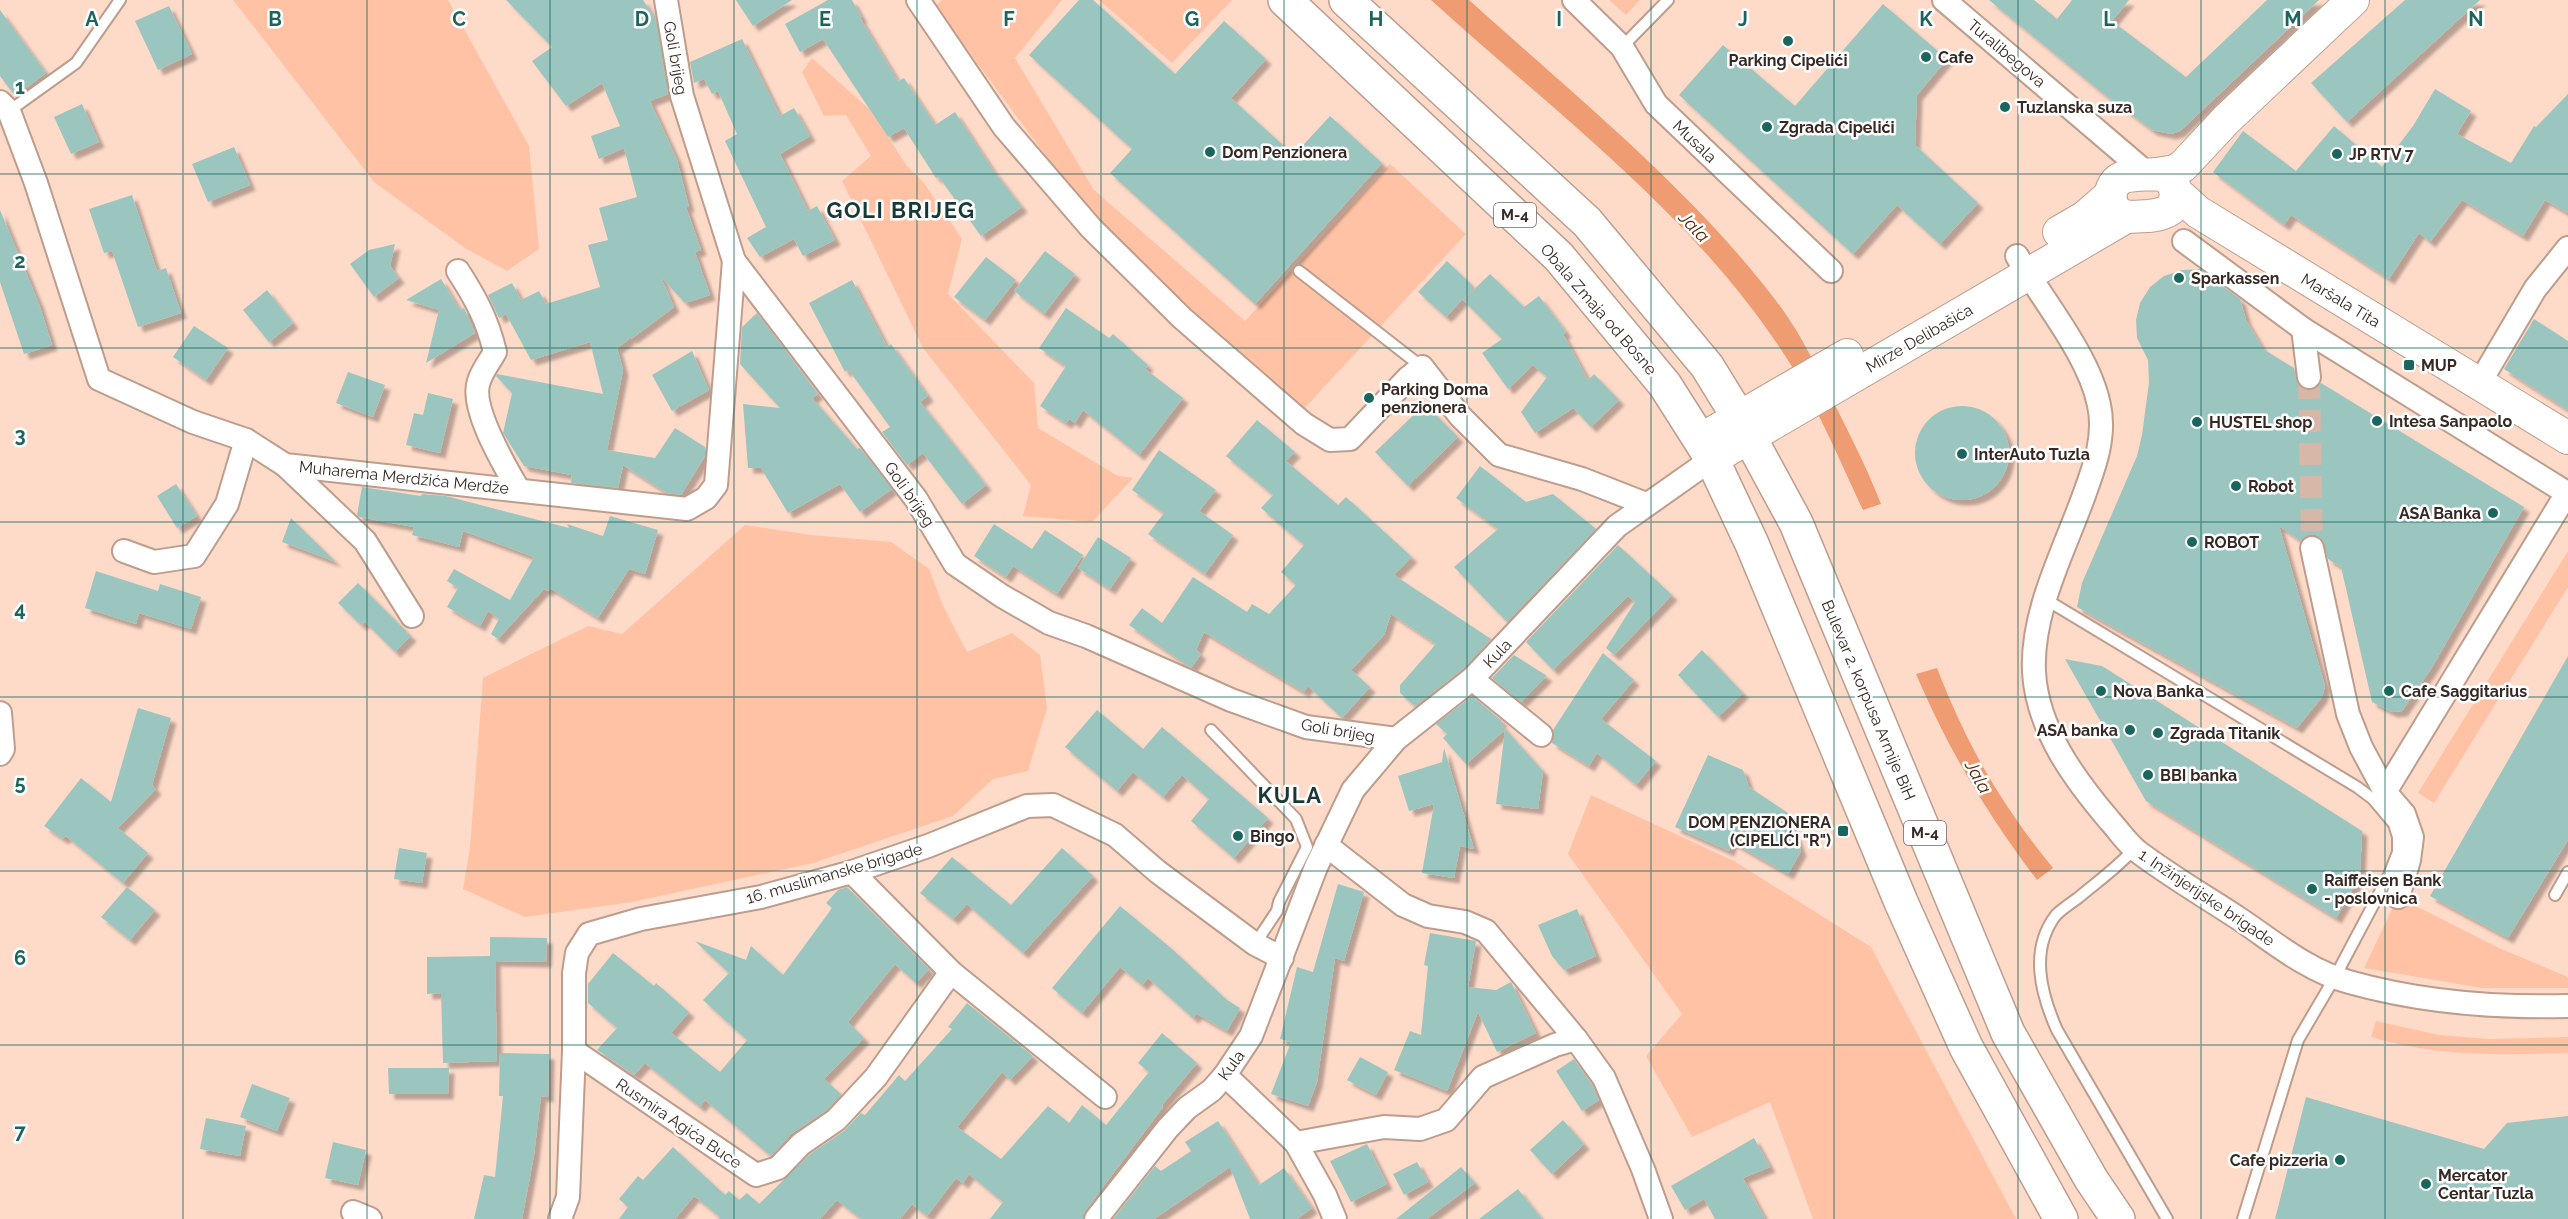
<svg xmlns="http://www.w3.org/2000/svg" width="2568" height="1219" font-family="Raleway,sans-serif">
<style>
.green{fill:#ffc2a5}
.water{fill:#f09c72}
.building{fill:#9bc6c0;filter:url(#shadow)}
.lines{fill:none;stroke-linecap:round;stroke-linejoin:round}
.street-tunnel{stroke:#d6b7a8;stroke-width:22;stroke-dasharray:22 11;stroke-linecap:butt}
.lane-casing{stroke:#be9d8d;stroke-width:14}
.street-casing{stroke:#be9d8d;stroke-width:26}
.secondary-casing{stroke:#be9d8d;stroke-width:34}
.primary-casing{stroke:#be9d8d;stroke-width:36}
.lane{stroke:#fff;stroke-width:10}
.street{stroke:#fff;stroke-width:22}
.secondary{stroke:#fff;stroke-width:32}
.primary{stroke:#fff;stroke-width:33}
.grid{fill:none;stroke:#1a665f;stroke-width:1.5;stroke-opacity:0.55}
.poi-dot{fill:#1a665f;stroke:#fff;stroke-width:2}
.labels{text-anchor:middle;stroke-width:5;stroke-linejoin:round;paint-order:stroke}
.shield{fill:#fff;stroke:#726965;stroke-width:1.5}
.shield-label{font-size:15px;font-weight:bold;fill:#362923}
.street-label{font-size:16px;fill:#362923;stroke:#fff}
.poi-label{font-size:16px;font-weight:bold;fill:#362923;stroke:#fff;text-anchor:start}
.water-label{font-size:18px;font-style:italic;fill:#531f00;stroke:#fff}
.district-label{font-size:22px;font-weight:bold;letter-spacing:1.5px;fill:#183a36;stroke:#fff}
.grid-label{font-size:20px;text-anchor:middle;font-weight:bold;fill:#1a665f;stroke:#fff;stroke-width:5;stroke-linejoin:round;paint-order:stroke}
</style>
<defs>
<filter id="shadow"><feDropShadow dx="5.5" dy="5.5" stdDeviation="1.5" flood-color="#0004"/></filter>
</defs>
<rect width="100%" height="100%" fill="#fedac9"/>
<g class="green">
<polygon points="233,0 448,0 529,146 539,249 507,271 465,248 374,182"/>
<polygon points="942,0 1062,0 1015,58 1094,190 1245,321 1390,164 1466,234 1300,413 1088,213 935,6"/>
<polygon points="1099,0 1232,0 1172,63"/>
<polygon points="1609,0 1640,0 1626,15"/>
<polygon points="812,58 869,109 907,166 924,183 962,239 948,294 1034,383 1038,428 1118,476 1133,478 1092,522 1023,516 1031,485 923,348 842,181 871,156 846,115 824,116 802,72"/>
<polygon points="745,525 811,535 891,542 929,569 943,606 967,652 1012,633 1040,655 1047,708 1028,771 993,779 953,816 813,863 632,902 525,917 463,889 470,848 483,678 588,626 622,634"/>
<polygon points="2568,551 2568,587 2434,803 2418,793"/>
<polygon points="1591,795 1734,861 1871,947 2016,1219 1813,1219 1770,1102 1692,1137 1646,1056 1682,1014 1568,854"/>
<polygon points="2398,897 2499,948 2568,977 2568,988 2482,988 2364,968"/>
<path d="M2376 1021 2439 1035 2489 1039 2568 1037V1053C2502 1055 2435 1057 2371 1037Z"/>
</g>
<g class="water">
<path d="M1431 0H1469C1575 96 1694 191 1780 306 1802 336 1817 368 1833 401 1850 435 1867 468 1881 504L1863 510C1837 455 1814 398 1780 348 1689 211 1552 110 1431 0Z"/>
<path d="M1937 668C1967 745 2000 803 2053 868L2037 880C1987 814 1949 751 1916 674Z"/>
</g>
<g class="building">
<polygon points="506,0 643,0 656,20 668,94 650,101 677,160 689,207 686,207 701,250 695,252 710,295 685,303 661,277 674,307 631,339 629,336 628,340 617,348 623,370 607,450 655,458 675,428 705,447 705,456 681,495 667,493 623,465 618,488 571,483 572,475 524,466 503,433 512,393 496,376 497,374 603,394 590,342 531,360 506,314 499,318 488,295 512,283 521,300 539,291 546,304 600,287 588,245 608,240 599,208 637,197 624,148 599,159 591,136 620,126 602,83 566,106 532,61 552,47"/>
<polygon points="736,0 792,0 753,26"/>
<polygon points="828,0 852,0 862,18 860,18 898,81 904,78 935,125 955,112 993,170 1022,207 981,236 939,177 936,178 904,128 888,137 823,39 800,52 785,24"/>
<polygon points="1079,0 1093,0 1175,74 1224,21 1266,59 1231,98 1294,155 1330,116 1382,163 1255,304 1110,173 1132,149 1029,55"/>
<polygon points="1989,0 2034,0 2057,19 2072,0 2129,0 2112,21 2186,77 2267,0 2319,0 2180,131 2171,134 2152,130 2100,91"/>
<polygon points="2405,0 2480,0 2347,122 2311,83"/>
<polygon points="1883,4 1947,59 1917,95 1915,145 1978,203 1940,244 1897,205 1853,254 1679,95 1723,45 1795,106"/>
<polygon points="169,6 192,54 158,70 135,21"/>
<polygon points="0,10 46,73 15,96 0,76"/>
<polygon points="742,39 780,116 794,108 810,136 780,154 808,211 817,206 835,240 803,256 794,239 760,257 747,238 766,227 725,141 737,134 718,91 712,94 704,79 694,83 690,62"/>
<polygon points="2435,89 2471,111 2457,134 2511,163 2534,126 2536,127 2568,94 2568,213 2545,200 2523,236 2462,200 2430,242 2419,233 2389,279 2291,215 2284,225 2213,172 2243,131 2296,171 2334,126 2382,167 2413,126"/>
<polygon points="82,104 99,142 71,154 54,117"/>
<polygon points="234,147 250,185 208,202 192,164"/>
<polygon points="132,195 157,271 166,268 181,313 138,327 112,251 104,253 89,209"/>
<polygon points="0,210 39,304 52,345 24,354 0,282"/>
<polygon points="395,244 390,266 399,278 374,297 350,264 369,250"/>
<polygon points="1045,251 1075,274 1044,314 1014,291"/>
<polygon points="986,257 1016,280 985,320 954,297"/>
<polygon points="1447,261 1474,287 1446,317 1418,292"/>
<polygon points="2200,269 2240,299 2246,320 2263,349 2294,368 2298,385 2303,389 2311,390 2321,383 2524,507 2431,669 2402,711 2392,712 2372,702 2341,567 2328,559 2322,539 2316,535 2309,535 2301,541 2279,526 2325,686 2322,697 2297,728 2077,607 2082,583 2137,456 2142,435 2149,382 2148,360 2137,338 2136,320 2140,303 2150,287 2164,276 2182,270"/>
<polygon points="1490,274 1524,307 1539,296 1566,332 1563,334 1588,380 1594,374 1619,400 1591,427 1573,408 1535,433 1521,412 1547,377 1533,365 1508,389 1482,353 1502,339 1463,300"/>
<polygon points="441,279 460,310 464,308 475,333 426,363 439,310 406,300"/>
<polygon points="852,280 887,347 891,344 928,396 920,402 986,485 962,504 923,453 907,465 882,432 890,427 848,369 845,372 809,303"/>
<polygon points="267,290 293,323 269,342 243,310"/>
<polygon points="1066,308 1109,338 1113,334 1148,365 1145,369 1183,398 1139,455 1083,410 1075,423 1070,419 1066,423 1040,406 1066,366 1039,348"/>
<polygon points="757,313 818,394 812,398 857,449 860,448 892,489 860,512 840,484 788,513 761,468 748,468 743,404 780,408 740,364 742,327"/>
<polygon points="2534,319 2568,341 2568,410 2504,369"/>
<polygon points="194,326 228,348 206,380 173,357"/>
<polygon points="692,351 709,390 672,411 652,375"/>
<polygon points="348,372 385,385 373,417 336,403"/>
<polygon points="428,393 453,399 440,453 406,445 414,413 423,415"/>
<polygon points="1425,404 1458,437 1408,486 1375,452"/>
<circle cx="1962" cy="453" r="47"/>
<polygon points="1257,420 1295,452 1286,461 1338,505 1346,497 1412,557 1394,575 1491,639 1463,669 1415,706 1400,693 1400,685 1436,644 1391,614 1384,635 1351,670 1370,687 1342,718 1308,686 1304,692 1204,632 1196,650 1201,654 1191,668 1129,625 1142,608 1162,623 1193,577 1247,612 1252,604 1269,614 1296,585 1281,572 1304,545 1261,508 1273,495 1226,456"/>
<polygon points="1159,450 1216,490 1199,511 1233,535 1205,574 1148,534 1164,513 1132,490"/>
<polygon points="1480,466 1526,502 1553,494 1596,529 1507,622 1454,567 1498,529 1456,498"/>
<polygon points="176,484 197,516 177,528 157,496"/>
<polygon points="362,487 421,496 422,494 446,496 569,528 567,524 603,536 610,516 658,530 645,574 629,569 598,618 550,588 548,591 544,589 498,639 491,634 499,619 488,611 480,626 447,607 458,588 447,581 454,569 510,600 534,557 463,531 459,547 412,535 414,527 359,517 357,515"/>
<polygon points="291,518 336,562 282,542"/>
<polygon points="994,524 1032,549 1045,530 1083,555 1057,594 1013,566 1006,577 974,556"/>
<polygon points="1098,537 1131,558 1110,589 1078,568"/>
<polygon points="1618,545 1672,595 1614,655 1606,648 1635,602 1628,596 1553,670 1526,642"/>
<polygon points="96,571 158,591 160,584 201,597 191,629 139,613 136,624 85,608"/>
<polygon points="358,583 411,636 395,652 365,622 361,625 338,603"/>
<polygon points="1702,650 1743,693 1718,717 1678,675"/>
<polygon points="1603,653 1634,680 1601,719 1656,761 1636,785 1597,753 1589,766 1552,743 1553,730"/>
<polygon points="1514,655 1547,676 1521,702 1492,678"/>
<polygon points="2568,656 2568,840 2508,938 2430,896"/>
<polygon points="2065,659 2102,666 2362,831 2360,876 2336,918 2146,801"/>
<polygon points="1472,696 1502,721 1500,723 1543,771 1538,809 1496,804 1505,730 1466,764 1443,738 1447,734 1436,724"/>
<polygon points="138,708 171,718 152,785 156,789 118,828 148,853 123,883 66,836 63,839 44,826 81,778 111,802"/>
<polygon points="1097,710 1143,749 1162,727 1268,818 1234,858 1191,821 1209,799 1182,775 1163,797 1133,772 1117,791 1065,747"/>
<polygon points="1444,748 1474,849 1460,846 1454,878 1422,873 1434,804 1409,811 1398,776 1442,762"/>
<polygon points="1708,755 1743,770 1749,787 1788,813 1801,851 1788,874 1732,842 1729,851 1675,827"/>
<polygon points="399,848 427,853 422,883 394,879"/>
<polygon points="1062,848 1093,876 1023,953 967,904 953,919 920,893 952,857 1011,905"/>
<polygon points="1338,884 1364,892 1344,961 1335,958 1317,1082 1308,1106 1271,1094 1291,1042 1280,1039 1297,967 1313,972"/>
<polygon points="127,887 155,910 130,940 101,917"/>
<polygon points="847,887 929,969 916,983 895,964 848,1022 864,1038 824,1079 841,1094 827,1110 791,1134 771,1156 705,1100 700,1107 645,1063 634,1075 597,1050 617,1028 588,1003 588,984 613,953 654,986 656,983 689,1012 671,1033 720,1072 747,1040 703,1000 729,973 695,941 746,960 751,946 783,975 832,908 826,903 838,890"/>
<polygon points="1120,906 1172,949 1227,1000 1240,1008 1227,1031 1197,1014 1193,1018 1148,978 1142,985 1120,967 1082,1013 1052,988"/>
<polygon points="1577,909 1596,956 1564,970 1552,956 1538,925"/>
<polygon points="1430,933 1476,941 1468,987 1496,990 1511,982 1536,1033 1497,1052 1478,1012 1447,1091 1394,1070 1410,1031 1421,1035 1428,966 1424,965"/>
<polygon points="490,937 547,938 546,962 495,961 497,1061 443,1063 441,993 427,994 427,957 490,956"/>
<polygon points="967,1003 1033,1056 1010,1080 1002,1072 957,1127 1001,1159 1048,1106 1069,1123 1082,1105 1106,1125 1149,1072 1138,1063 1162,1033 1197,1063 1162,1105 1163,1107 1085,1211 1083,1219 990,1219 1003,1202 969,1174 963,1183 956,1178 927,1216 912,1204 900,1219 861,1219 837,1200 820,1219 718,1219 720,1217 694,1196 675,1219 619,1219 628,1207 619,1199 638,1176 643,1180 673,1147 725,1195 729,1191 739,1200 747,1193 759,1204 810,1154 844,1131 861,1113 865,1115 899,1075 905,1081 952,1029 948,1027"/>
<polygon points="500,1053 549,1054 548,1097 541,1096 534,1155 522,1219 474,1219 484,1175 495,1177 503,1096 499,1096"/>
<polygon points="1360,1057 1388,1072 1376,1095 1347,1080"/>
<polygon points="1574,1059 1592,1085 1599,1100 1582,1111 1556,1071"/>
<polygon points="388,1068 449,1068 448,1094 389,1094"/>
<polygon points="252,1084 290,1098 277,1131 240,1117"/>
<polygon points="2306,1097 2484,1149 2507,1123 2568,1116 2568,1219 2275,1219"/>
<polygon points="206,1118 246,1126 240,1156 200,1149"/>
<polygon points="1563,1120 1584,1144 1552,1174 1530,1150"/>
<polygon points="1218,1121 1259,1185 1284,1168 1312,1208 1297,1219 1250,1219 1230,1167 1154,1219 1113,1219 1155,1166 1161,1171 1191,1151 1185,1142"/>
<polygon points="1754,1138 1770,1167 1743,1178 1765,1219 1715,1219 1704,1199 1685,1210 1671,1186"/>
<polygon points="333,1142 366,1150 358,1185 325,1178"/>
<polygon points="1367,1144 1387,1184 1351,1202 1330,1161"/>
<polygon points="1417,1162 1428,1182 1404,1195 1393,1174"/>
<polygon points="1461,1167 1475,1183 1427,1219 1396,1219"/>
<polygon points="1518,1189 1542,1219 1479,1219"/>
</g>
<g class="lines">
<polyline class="street-tunnel" points="2309,377 2312,548"/>
<g class="lane-casing">
<g id="lane">
<polyline points="1622,47 1668,0"/>
<polyline points="9,111 76,63 120,0"/>
<polyline points="1299,271 1422,367"/>
<polyline points="2045,599 2357,787 2373,799 2394,824 2398,837 2398,852 2389,875 2335,977 2298,1040 2243,1219"/>
<polyline points="1211,730 1296,819 1307,847 1279,902 1277,911 1255,944"/>
<path d="M2134 849C2118 867 2097 882 2078 898 2071 903 2062 909 2056 915 2029 950 2041 994 2057 1030L2167 1219"/>
<polyline points="2555,895 2568,872"/>
</g>
</g>
<g class="street-casing">
<g id="street">
<polyline points="666,0 682,96 734,261 916,499 955,564 1002,596 1049,623 1086,636 1231,700 1306,727 1396,739"/>
<polyline points="918,0 1004,127 1091,228 1182,318 1304,424 1330,440 1350,439 1408,378 1422,367 1460,416 1499,455 1582,479 1646,504"/>
<polyline points="1574,0 1622,47 1656,104 1831,271"/>
<polyline points="1944,0 2142,169 2153,175"/>
<polyline points="0,102 9,111 36,183 99,379 193,422 246,440 285,465 687,509 706,498 716,485 734,261"/>
<polyline points="2184,241 2303,329 2309,377"/>
<path d="M2017 256C2043 301 2089 355 2099 405 2106 437 2094 468 2083 498 2063 553 2031 613 2034 672 2037 729 2075 780 2110 821 2119 831 2127 843 2137 851 2170 876 2206 897 2241 920 2275 943 2308 971 2349 982 2420 1002 2494 1008 2568 1006"/>
<path d="M458 271C476 299 487 319 495 352 490 361 482 371 479 381 469 407 505 466 518 489"/>
<polyline points="2303,329 2567,493 2385,792"/>
<polyline points="2479,384 2535,289 2568,248"/>
<polyline points="285,465 365,541 412,616"/>
<polyline points="2312,548 2348,714 2361,747 2385,792 2404,814 2412,837 2409,860 2398,897"/>
<polyline points="124,551 154,562 194,556 227,504 246,440"/>
<polyline points="1472,679 1541,735"/>
<polyline points="0,713 3,749 0,754"/>
<polyline points="1326,845 1403,905 1428,916 1465,922 1486,931 1576,1039 1604,1078 1643,1169 1661,1219"/>
<polyline points="951,972 1105,1097"/>
<polyline points="574,1051 756,1175 778,1168 801,1144 836,1120 876,1077 951,972 852,872"/>
<polyline points="1225,1075 1296,1143 1325,1195 1335,1219"/>
<polyline points="1296,1143 1384,1127 1420,1129 1446,1120 1483,1077 1555,1045 1576,1039"/>
<polyline points="353,1212 370,1219"/>
<polyline points="560,1219 568,1197 574,1051 574,973 577,953 589,934 641,919 761,897 852,872 928,846 1027,806 1053,805 1115,835 1158,872 1255,944 1282,958"/>
<polyline points="1096,1219 1168,1128 1187,1108 1212,1090 1225,1075 1251,1036 1316,867 1353,790 1396,739 1472,679 1617,526 1712,459"/>
</g>
</g>
<g class="secondary-casing">
<g id="secondary">
<polyline points="2157,174 2175,171 2183,166 2227,119 2353,0"/>
<path d="M2157 174C2176 178 2180 194 2171 209 2164 214 2157 215 2148 216 2141 216 2132 218 2125 216 2106 211 2106 183 2124 177 2134 174 2147 175 2157 174Z"/>
<polyline points="2176,192 2198,212 2568,438"/>
<polyline points="2059,232 2085,217 2109,196"/>
<polyline points="1700,440 1847,355"/>
<polyline points="1712,459 2126,217"/>
</g>
</g>
<g class="primary-casing">
<g id="primary">
<polyline points="1285,0 1559,257 1665,385 1712,459 1752,544 1901,902 1966,1047 2061,1219"/>
<polyline points="1346,0 1587,222 1707,366 1739,418 1796,523 2008,1033 2091,1179 2118,1219"/>
</g>
</g>
<use href="#lane" class="lane"/>
<use href="#street" class="street"/>
<use href="#secondary" class="secondary"/>
<use href="#primary" class="primary"/>
</g>
<path class="grid" d="M183 0V1219M367 0V1219M550 0V1219M734 0V1219M917 0V1219M1101 0V1219M1284 0V1219M1467 0V1219M1651 0V1219M1834 0V1219M2018 0V1219M2201 0V1219M2385 0V1219M0 174H2568M0 348H2568M0 522H2568M0 697H2568M0 871H2568M0 1045H2568"/>
<g class="poi-dot">
<circle cx="1788" cy="41" r="6"/>
<circle cx="1926" cy="57" r="6"/>
<circle cx="2005" cy="107" r="6"/>
<circle cx="1767" cy="127" r="6"/>
<circle cx="1210" cy="152" r="6"/>
<circle cx="2337" cy="154" r="6"/>
<circle cx="2179" cy="278" r="6"/>
<rect x="2403" y="359" width="12" height="12" rx="3"/>
<circle cx="1369" cy="398" r="6"/>
<circle cx="2377" cy="421" r="6"/>
<circle cx="2197" cy="422" r="6"/>
<circle cx="1962" cy="454" r="6"/>
<circle cx="2236" cy="486" r="6"/>
<circle cx="2493" cy="513" r="6"/>
<circle cx="2192" cy="542" r="6"/>
<circle cx="2101" cy="691" r="6"/>
<circle cx="2389" cy="691" r="6"/>
<circle cx="2130" cy="730" r="6"/>
<circle cx="2158" cy="733" r="6"/>
<circle cx="2148" cy="775" r="6"/>
<rect x="1837" y="825" width="12" height="12" rx="3"/>
<circle cx="1238" cy="836" r="6"/>
<circle cx="2312" cy="889" r="6"/>
<circle cx="2340" cy="1160" r="6"/>
<circle cx="2426" cy="1184" r="6"/>
</g>
<g class="labels">
<g class="shield">
<rect x="1494" y="203" width="42" height="24" rx="4.5"/>
<rect x="1904" y="821" width="42" height="24" rx="4.5"/>
</g>
<g class="shield-label">
<text x="1515" y="220">M-4</text>
<text x="1925" y="838">M-4</text>
</g>
<g class="street-label">
<text transform="translate(2007 53) rotate(40)" y="6">Turalibegova</text>
<text transform="translate(676 58) rotate(80)" y="6">Goli brijeg</text>
<text transform="translate(1695 141) rotate(44)" y="6">Musala</text>
<text transform="translate(2341 300) rotate(31)" y="6">Maršala Tita</text>
<text transform="translate(1599 309) rotate(49)" y="6">Obala Zmaja od Bosne</text>
<text transform="translate(1919 338) rotate(-30)" y="6">Mirze Delibašića</text>
<text transform="translate(404 477) rotate(6)" y="6">Muharema Merdžića Merdže</text>
<text transform="translate(910 494) rotate(55)" y="6">Goli brijeg</text>
<text transform="translate(1497 653) rotate(-46)" y="6">Kula</text>
<text transform="translate(1869 700) rotate(67)" y="6">Bulevar 2. korpusa Armije BiH</text>
<text transform="translate(1338 730) rotate(10)" y="6">Goli brijeg</text>
<text transform="translate(834 873) rotate(-16)" y="6">16. muslimanske brigade</text>
<text transform="translate(2207 897) rotate(34)" y="6">1. Inžinjerijske brigade</text>
<text transform="translate(1231 1065) rotate(-54)" y="6">Kula</text>
<text transform="translate(679 1123) rotate(34)" y="6">Rusmira Agića Buce</text>
</g>
<g class="poi-label">
<text x="1938" y="63">Cafe</text>
<text x="1788" y="66" text-anchor="middle">Parking Cipelići</text>
<text x="2017" y="113">Tuzlanska suza</text>
<text x="1779" y="133">Zgrada Cipelići</text>
<text x="1222" y="158">Dom Penzionera</text>
<text x="2349" y="160">JP RTV 7</text>
<text x="2191" y="284">Sparkassen</text>
<text x="2421" y="371">MUP</text>
<text x="1381" y="395">Parking Doma<tspan x="1381" dy="18">penzionera</tspan></text>
<text x="2389" y="427">Intesa Sanpaolo</text>
<text x="2209" y="428">HUSTEL shop</text>
<text x="1974" y="460">InterAuto Tuzla</text>
<text x="2248" y="492">Robot</text>
<text x="2481" y="519" text-anchor="end">ASA Banka</text>
<text x="2204" y="548">ROBOT</text>
<text x="2113" y="697">Nova Banka</text>
<text x="2401" y="697">Cafe Saggitarius</text>
<text x="2118" y="736" text-anchor="end">ASA banka</text>
<text x="2170" y="739">Zgrada Titanik</text>
<text x="2160" y="781">BBI banka</text>
<text x="1831" y="828" text-anchor="end">DOM PENZIONERA<tspan x="1831" dy="18">(CIPELIĆI "R")</tspan></text>
<text x="1250" y="842">Bingo</text>
<text x="2324" y="886">Raiffeisen Bank<tspan x="2324" dy="18">- poslovnica</tspan></text>
<text x="2328" y="1166" text-anchor="end">Cafe pizzeria</text>
<text x="2438" y="1181">Mercator<tspan x="2438" dy="18">Centar Tuzla</tspan></text>
</g>
<g class="water-label">
<text transform="translate(1694 227) rotate(46)" y="6">Jala</text>
<text transform="translate(1978 777) rotate(61)" y="6">Jala</text>
</g>
<g class="district-label">
<text x="901" y="218">GOLI BRIJEG</text>
<text x="1290" y="803">KULA</text>
</g>
</g>
<g class="grid-label">
<text x="92" y="26">A</text>
<text x="275" y="26">B</text>
<text x="459" y="26">C</text>
<text x="642" y="26">D</text>
<text x="825" y="26">E</text>
<text x="1009" y="26">F</text>
<text x="1192" y="26">G</text>
<text x="1376" y="26">H</text>
<text x="1559" y="26">I</text>
<text x="1743" y="26">J</text>
<text x="1926" y="26">K</text>
<text x="2109" y="26">L</text>
<text x="2293" y="26">M</text>
<text x="2476" y="26">N</text>
<text x="20" y="94">1</text>
<text x="20" y="268">2</text>
<text x="20" y="442">3</text>
<text x="20" y="616">4</text>
<text x="20" y="790">5</text>
<text x="20" y="965">6</text>
<text x="20" y="1139">7</text>
</g>
</svg>
